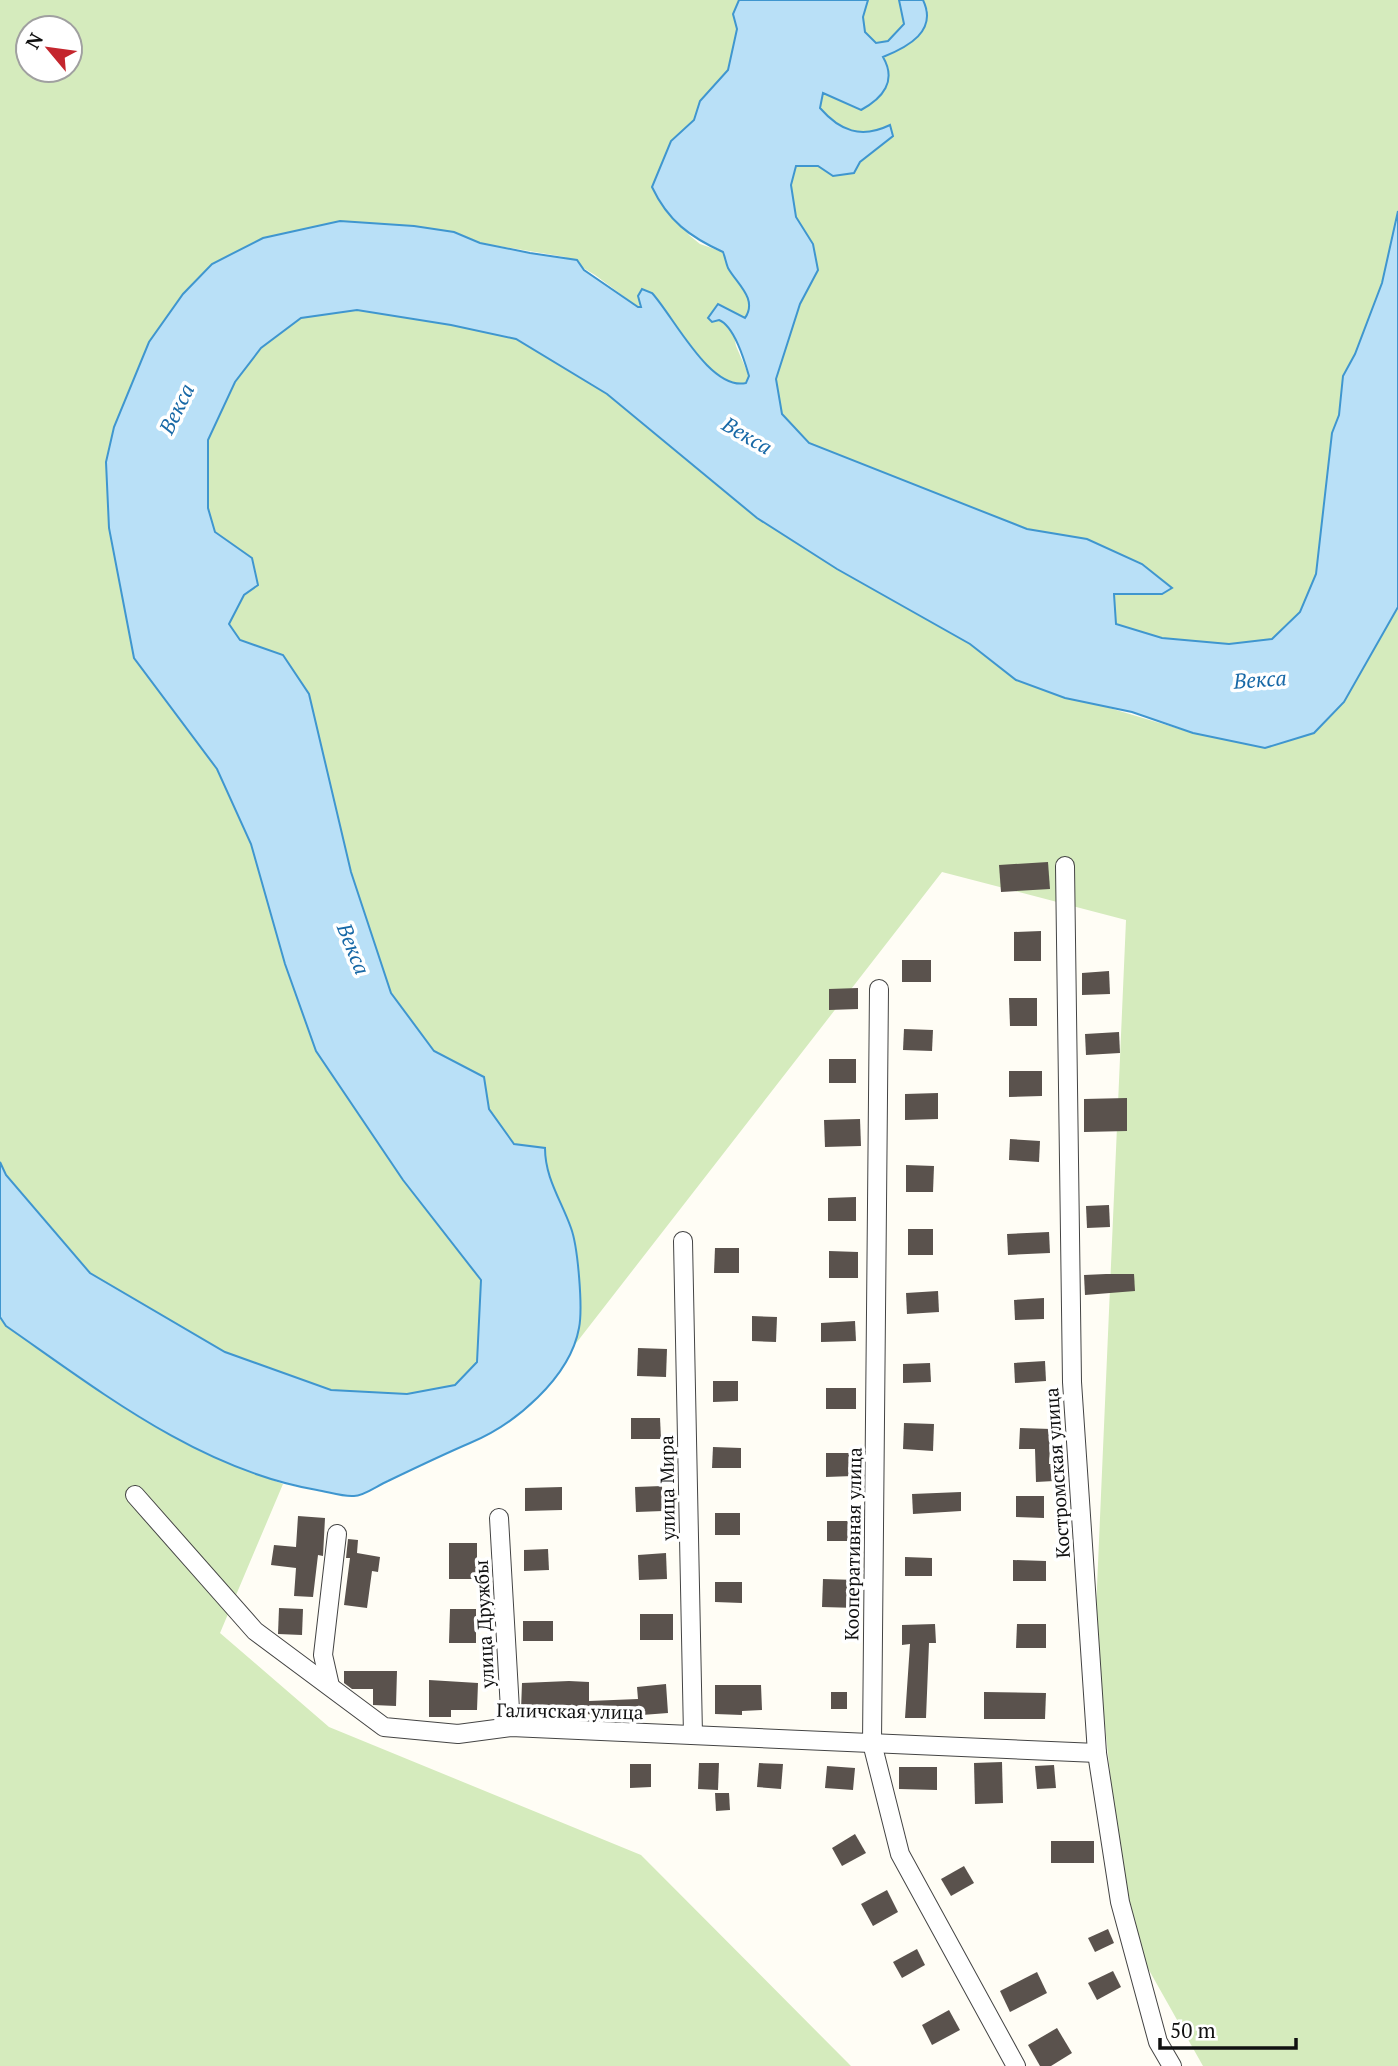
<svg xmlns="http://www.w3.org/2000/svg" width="1398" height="2066" font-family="'PT Serif',serif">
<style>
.green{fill:#d5ebbd;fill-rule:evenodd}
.water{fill:#b9e0f7;stroke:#3f96cf;stroke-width:2}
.building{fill:#5a524d}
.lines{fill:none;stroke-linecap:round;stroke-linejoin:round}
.street-casing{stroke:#444;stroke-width:20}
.street{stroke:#fff;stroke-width:18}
.labels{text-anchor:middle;stroke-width:7;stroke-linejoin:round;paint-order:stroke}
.street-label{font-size:19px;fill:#111;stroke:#fff}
.water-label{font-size:21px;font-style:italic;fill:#1768a6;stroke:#fff}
</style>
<rect width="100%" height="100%" fill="#fffdf5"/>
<g class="green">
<path d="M0 0H739L733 14 737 29 728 70 700 101 694 120 671 141 653 187 689 235 700 244 723 252C725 257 726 263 728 268 737 284 759 299 745 319L729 310 719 320 733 330 736 346 749 376 746 383C710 391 674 317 652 293L638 307 595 275 565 257 480 243 454 232 129 394 114 427 134 658 217 769 251 844 285 964 316 1051 403 1180 481 1280 477 1362 455 1385 407 1394 331 1390 225 1352 90 1273 6 1175 0 1162ZM28 28H70V70H28Z"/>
<polygon points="868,0 899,0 904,24 888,41 876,43 865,32 863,17"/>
<path d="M923 0H1398V211L1382 283 1355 354 1343 376 1339 415 1332 433 1316 574 1300 612 1272 639 1229 644 1162 638 1116 624 1113 594H1162L1171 588 1087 539 1027 530 808 443 782 414 776 379 800 304 818 270 813 244 796 218 791 185 796 165 818 166 833 176 860 162 880 130C851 135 840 131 820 108L823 92 834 98 882 56 895 52 928 11Z"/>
<path d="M357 310 451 325 516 339 607 394 757 518 837 569 970 644 1016 680 1193 733 1265 748 1315 733 1344 702 1398 607V2066H1203L1127 1931 1095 1633 1126 920 942 872 570 1351C573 1344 578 1335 579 1326 583 1300 579 1254 571 1229 563 1200 545 1181 545 1148L514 1144 489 1109 484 1077 434 1051 391 993 351 872 309 694 259 647 240 640 229 624 244 595 252 558 215 532 208 508V440L235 382 261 348 301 318Z"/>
<polygon points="0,1317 6,1326 140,1418 233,1465 283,1484 220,1633 329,1727 641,1855 851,2066 0,2066"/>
</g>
<path class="water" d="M739 0H868L863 17 865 32 876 43 888 41 904 24 899 0H923C938 31 908 47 883 57 897 81 883 98 861 110L823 93 820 108C840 131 861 139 890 125L893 136 860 162 854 173 833 176 818 166H796L791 185 796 217 813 244 818 270 800 304 776 379 782 414 809 443 1027 529 1087 539 1142 564 1172 588 1162 594H1114L1116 624 1162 638 1229 644 1272 639 1300 612 1316 574 1332 433 1339 415 1343 376 1355 354 1382 283 1398 211V607L1344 702 1314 733 1265 748 1193 733 1132 712 1065 698 1016 680 970 644 837 569 757 518 607 394 516 339 451 325 357 310 301 318 261 348 235 382 208 440V508L215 532 252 558 258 585 244 595 229 624 240 640 283 655 309 694 351 872 391 993 434 1051 484 1077 489 1109 514 1144 545 1148C545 1178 561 1200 571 1228 578 1247 583 1308 579 1328 570 1378 514 1425 470 1443 442 1455 415 1468 388 1481 378 1485 364 1496 354 1496 343 1497 329 1492 317 1490 200 1470 101 1392 6 1326L0 1317V1162L6 1175 90 1273 225 1352 331 1390 407 1394 455 1385 477 1362 481 1280 403 1180 316 1051 285 964 251 844 217 769 134 658 109 528 106 462 114 427 149 342 183 294 212 264 263 238 340 221 414 226 454 232 480 243 530 253 577 260 584 270 638 307H641L638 296 642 289 652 293C674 317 710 391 746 383L749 376C744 359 734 326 719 320L712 322 708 318 718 304 745 318C758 299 737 284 728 268 726 263 725 257 723 252 690 237 668 221 652 187L671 141 694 120 700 101 728 70 737 29 733 14Z"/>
<g class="building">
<polygon points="1048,862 1050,889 1001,892 999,865"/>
<polygon points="1041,931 1041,961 1014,961 1014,932"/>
<rect x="902" y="960" width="29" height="22"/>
<polygon points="1109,971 1110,994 1082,995 1082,973"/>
<polygon points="858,988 858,1009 829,1010 829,989"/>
<polygon points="1009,998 1037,998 1037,1026 1010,1026"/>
<polygon points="904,1029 933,1030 932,1051 903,1050"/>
<polygon points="1119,1032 1120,1053 1086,1055 1085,1034"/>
<rect x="829" y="1059" width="27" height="24"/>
<polygon points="1009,1071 1042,1071 1042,1096 1009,1097"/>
<polygon points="938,1093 938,1119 905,1120 905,1094"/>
<polygon points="1127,1098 1127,1131 1084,1132 1084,1099"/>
<polygon points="860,1119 861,1146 825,1147 824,1120"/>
<polygon points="1010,1139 1040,1141 1039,1162 1009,1160"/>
<polygon points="906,1165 934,1166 933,1192 906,1192"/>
<polygon points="856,1197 856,1221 828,1221 828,1198"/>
<polygon points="1109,1205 1110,1227 1087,1228 1086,1206"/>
<rect x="908" y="1229" width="25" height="26"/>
<polygon points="1049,1232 1050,1253 1008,1255 1007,1234"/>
<polygon points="715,1248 739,1248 739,1273 714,1273"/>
<polygon points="829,1251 858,1252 858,1278 829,1278"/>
<polygon points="1106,1274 1134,1274 1135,1291 1085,1295 1084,1275"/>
<polygon points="938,1291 939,1312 907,1314 906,1293"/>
<polygon points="1044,1298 1044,1319 1015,1320 1014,1300"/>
<polygon points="752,1316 777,1317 776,1342 752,1341"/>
<polygon points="855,1321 856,1341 821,1342 821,1323"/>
<polygon points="638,1348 667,1349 666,1377 637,1376"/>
<polygon points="1045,1361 1046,1381 1015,1383 1014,1363"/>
<polygon points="930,1363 931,1382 903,1383 903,1364"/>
<polygon points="713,1381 738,1381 738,1401 713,1402"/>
<rect x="826" y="1388" width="30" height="21"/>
<polygon points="631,1418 660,1418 661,1439 631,1439"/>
<polygon points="904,1423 934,1424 933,1451 903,1449"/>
<polygon points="1020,1428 1051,1429 1049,1464 1054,1464 1054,1481 1036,1482 1035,1449 1019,1449"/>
<polygon points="713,1447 741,1448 741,1468 712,1468"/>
<polygon points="826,1453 853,1453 853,1476 826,1477"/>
<polygon points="662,1486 663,1511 636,1512 635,1487"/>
<polygon points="562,1487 562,1510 525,1511 525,1488"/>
<polygon points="961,1492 961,1511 913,1514 912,1494"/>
<polygon points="1016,1496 1044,1496 1044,1518 1016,1517"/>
<rect x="715" y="1513" width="25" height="22"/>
<polygon points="298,1516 325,1518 323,1556 318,1555 313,1597 294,1596 296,1568 271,1565 274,1545 296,1547"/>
<rect x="827" y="1521" width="26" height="20"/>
<polygon points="348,1539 358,1540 357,1553 380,1557 378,1572 372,1571 367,1608 344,1605 350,1558 346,1558"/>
<rect x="449" y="1543" width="28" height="36"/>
<polygon points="548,1549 549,1570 524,1571 524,1550"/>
<polygon points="666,1553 667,1579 639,1580 638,1555"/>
<polygon points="905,1557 932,1558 932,1576 905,1576"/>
<polygon points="1013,1560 1046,1561 1046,1581 1013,1581"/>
<polygon points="823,1579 857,1580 857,1608 822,1607"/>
<polygon points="715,1582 742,1582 742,1603 715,1602"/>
<polygon points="279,1608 303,1609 302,1635 278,1634"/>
<polygon points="450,1609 476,1609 476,1643 449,1643"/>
<rect x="640" y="1614" width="33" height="26"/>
<rect x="523" y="1621" width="30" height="20"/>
<polygon points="935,1624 936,1643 929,1643 926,1718 905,1718 910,1644 902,1645 902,1625"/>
<polygon points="1017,1624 1046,1624 1046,1648 1016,1648"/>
<polygon points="344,1671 397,1671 396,1706 373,1705 373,1689 352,1689 344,1683"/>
<polygon points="429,1680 478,1683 477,1710 451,1710 451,1717 429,1717"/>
<polygon points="569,1681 589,1682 589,1701 638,1699 637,1687 666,1684 668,1713 629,1716 629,1720 624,1721 601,1720 601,1715 521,1710 522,1683"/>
<polygon points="715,1685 761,1685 762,1710 742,1711 742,1715 715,1714"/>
<rect x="831" y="1692" width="16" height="17"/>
<polygon points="984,1692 1046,1693 1045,1719 984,1719"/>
<polygon points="1002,1762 1003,1803 975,1804 974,1763"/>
<polygon points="699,1763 719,1763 718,1790 698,1789"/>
<polygon points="759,1763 783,1764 781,1789 757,1787"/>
<polygon points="630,1764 651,1764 651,1787 630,1788"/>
<polygon points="1054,1765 1056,1788 1037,1789 1035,1766"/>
<polygon points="827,1766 855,1768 853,1790 825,1788"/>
<polygon points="899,1767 937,1767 937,1790 899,1789"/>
<polygon points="715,1793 729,1793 730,1810 716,1811"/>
<polygon points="855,1834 866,1853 842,1866 832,1848"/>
<rect x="1051" y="1841" width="43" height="22"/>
<polygon points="964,1866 974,1883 951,1896 941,1879"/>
<polygon points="887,1890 898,1912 873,1926 861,1904"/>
<polygon points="1108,1929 1114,1943 1095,1952 1088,1938"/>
<polygon points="917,1949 925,1965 902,1978 893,1962"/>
<polygon points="1113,1971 1121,1987 1097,2000 1088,1983"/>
<polygon points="1037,1972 1047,1993 1010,2012 1000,1991"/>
<polygon points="949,2010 960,2030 932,2045 922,2025"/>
<polygon points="1057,2028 1072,2053 1051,2066 1040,2066 1028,2045"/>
</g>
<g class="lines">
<g class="street-casing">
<g id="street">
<polyline points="1065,866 1072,1382 1097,1753 1120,1902 1158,2042 1172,2066"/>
<polyline points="879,989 872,1743 900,1854 1016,2066"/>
<polyline points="683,1241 693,1735"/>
<polyline points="135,1495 255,1631 384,1727 458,1734 511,1727 1097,1753"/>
<polyline points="499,1518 511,1727"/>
<polyline points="330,1686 323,1655 337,1534"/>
</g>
</g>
<use href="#street" class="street"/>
</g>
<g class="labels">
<g class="street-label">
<text transform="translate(1057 1473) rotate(-94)" y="7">Костромская улица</text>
<text transform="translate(667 1488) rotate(-91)" y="7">улица Мира</text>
<text transform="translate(853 1544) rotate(-89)" y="7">Кооперативная улица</text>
<text transform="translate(484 1624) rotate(-93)" y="7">улица Дружбы</text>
<text transform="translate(570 1711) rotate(1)" y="7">Галичская улица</text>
</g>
<g class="water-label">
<text transform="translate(177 409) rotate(-64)" y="7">Векса</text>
<text transform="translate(747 436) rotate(30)" y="7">Векса</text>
<text transform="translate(1260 680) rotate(-4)" y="7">Векса</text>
<text transform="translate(353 949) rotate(68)" y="7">Векса</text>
</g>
</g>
<g transform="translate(49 49) rotate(299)"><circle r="33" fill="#ffffff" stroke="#a0a0a0" stroke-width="2"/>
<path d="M0-5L12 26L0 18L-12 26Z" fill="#c4262e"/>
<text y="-10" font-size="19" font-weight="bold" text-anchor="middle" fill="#111111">N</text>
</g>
<path d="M1160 2038v10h136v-10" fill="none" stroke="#111111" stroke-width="3.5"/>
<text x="1170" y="2038" font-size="21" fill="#111111" stroke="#ffffff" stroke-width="5" paint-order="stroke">50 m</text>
</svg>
